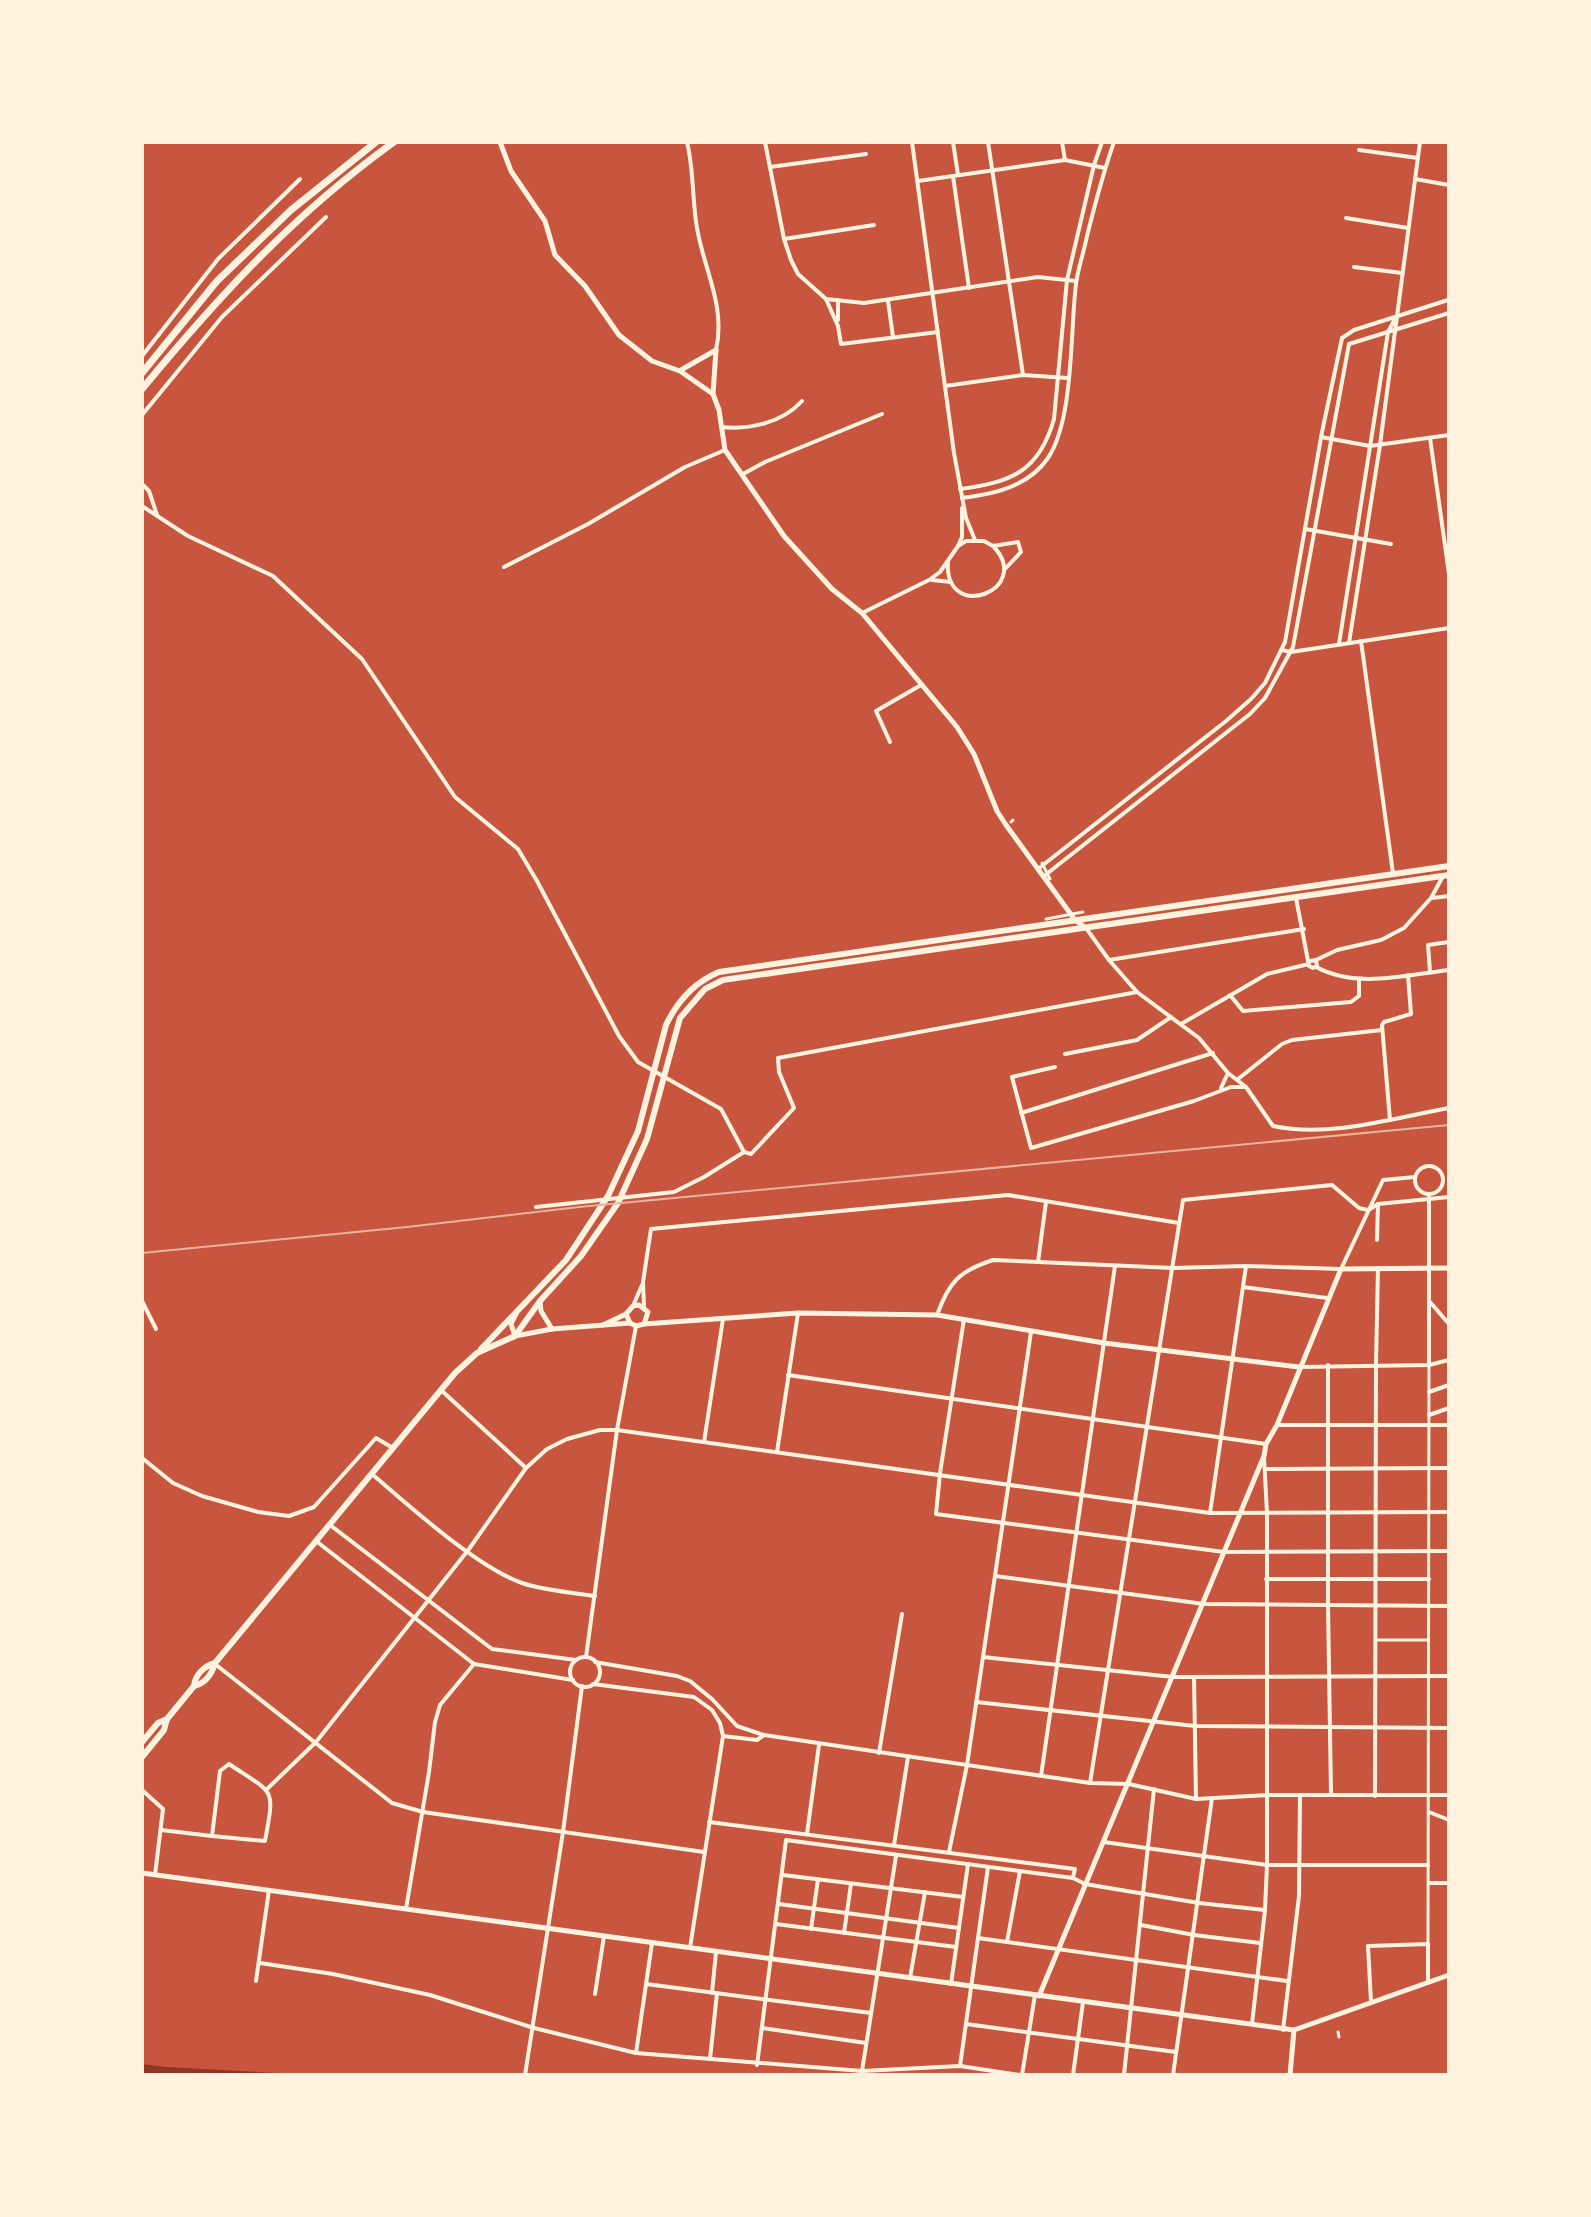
<svg xmlns="http://www.w3.org/2000/svg" width="1591" height="2217" font-family="'Golos Text',sans-serif">
<style>
.water{fill:#8f3625}
.lines{fill:none;stroke-linecap:round;stroke-linejoin:round}
.pedestrian{stroke:#fff3e0;stroke-width:3}
.minor{stroke:#fff3e0;stroke-width:4}
.tertiary{stroke:#fff3e0;stroke-width:5}
.secondary{stroke:#fff3e0;stroke-width:6}
.trunk{stroke:#fff3e0;stroke-width:7}
.rail{stroke:#e9b49f;stroke-width:2}
</style>
<rect width="100%" height="100%" fill="#c8553d"/>
<polygon class="water" points="142,2064 166,2067 314,2075 142,2075"/>
<g class="lines">
<g class="pedestrian">
<polyline points="1011,822 1013,820"/>
<polyline points="1042,863 1050,879"/>
<polyline points="1046,919 1083,912"/>
<polyline points="1376,1640 1428,1640"/>
<polyline points="1428,1944 1429,1365"/>
<polyline points="1338,2032 1339,2037"/>
</g>
<g class="minor">
<path d="M687 142C694 170 692 200 697 228 704 270 726 306 716 350"/>
<polyline points="765,142 784,239 791,260 798,274 826,299 864,303 1038,277 1076,281"/>
<polyline points="912,142 954,453 966,518 975,540"/>
<polyline points="953,142 958,175"/>
<polyline points="988,142 1023,375"/>
<polyline points="1062,142 1065,160"/>
<polyline points="1359,150 1418,158"/>
<polyline points="770,167 866,154"/>
<polyline points="953,176 969,288"/>
<polyline points="1415,179 1449,185"/>
<polyline points="918,181 1065,160 1105,168"/>
<polyline points="1346,218 1408,228"/>
<polyline points="784,239 874,225"/>
<polyline points="1354,267 1402,273"/>
<polyline points="826,299 838,326 841,344 938,332"/>
<polyline points="888,301 893,337"/>
<polyline points="838,320 838,302"/>
<polyline points="1342,338 1354,330 1448,300"/>
<polyline points="1349,344 1449,313"/>
<polyline points="142,356 218,259 300,179"/>
<polyline points="945,386 1023,375 1068,378"/>
<polyline points="142,415 222,317 326,217"/>
<path d="M721 427C749 430 782 423 802 401"/>
<polyline points="1321,437 1370,446 1449,435"/>
<polyline points="1430,438 1449,574"/>
<polyline points="743,474 765,462 882,414"/>
<polyline points="142,484 149,491 157,515"/>
<path d="M960 489C1011 482 1039 472 1054 419L1067 280 1094 165 1102 142"/>
<path d="M962 498C994 494 1028 487 1048 458 1074 419 1070 332 1076 284 1078 268 1084 252 1087 236 1095 204 1103 173 1114 142"/>
<polyline points="142,506 188,536 273,576 362,659 455,797 518,849 537,881 619,1036 638,1062 721,1109 744,1152 751,1154 794,1108 779,1072 778,1058 1137,992"/>
<polyline points="1305,529 1391,544"/>
<polyline points="958,546 962,537 962,508"/>
<path d="M948 562C944 624 1035 590 993 546"/>
<polyline points="504,567 588,524 685,467 725,450"/>
<polyline points="932,580 951,582"/>
<polyline points="862,613 929,580 940,572 958,546 966,541 984,541 993,546 1018,542 1021,552 1004,570"/>
<polyline points="1361,641 1393,873"/>
<polyline points="1349,643 1380,445 1420,142"/>
<polyline points="1339,644 1388,332 1395,319"/>
<polyline points="1282,650 1291,652 1449,628"/>
<polyline points="890,742 876,711 921,685"/>
<polyline points="1038,869 1226,721 1251,699 1265,683 1285,642 1322,432 1342,338"/>
<polyline points="1044,876 1250,714 1265,698 1293,647 1349,344"/>
<polyline points="1296,898 1309,966 1313,968 1317,966 1316,960 1310,961"/>
<polyline points="1432,898 1449,896"/>
<path d="M1086 928 1109 960 1137 992 1199 1038 1228 1073 1246 1087 1273 1126C1330 1138 1393 1118 1449 1108"/>
<polyline points="1109,960 1304,929"/>
<polyline points="1316,960 1337,950 1381,940 1404,928 1431,898 1442,878"/>
<path d="M1316 967C1357 989 1405 975 1449 970"/>
<polyline points="1430,972 1428,945 1449,942"/>
<polyline points="1230,995 1243,1011 1351,1002 1359,996 1359,979"/>
<polyline points="1181,1024 1267,974 1309,964"/>
<polyline points="1065,1054 1137,1040 1171,1017"/>
<polyline points="1055,1067 1012,1077 1031,1148 1194,1101 1231,1087 1244,1087"/>
<polyline points="1238,1079 1282,1044 1292,1040 1382,1030"/>
<polyline points="1221,1088 1228,1073"/>
<polyline points="1021,1113 1213,1053"/>
<polyline points="1390,1120 1382,1025 1384,1022 1411,1014 1408,975"/>
<circle cx="1429" cy="1180" r="14"/>
<polyline points="536,1207 674,1192 704,1177 744,1152"/>
<polyline points="1370,1209 1378,1204 1449,1197"/>
<polyline points="1377,1240 1378,1204"/>
<polyline points="1038,1262 1046,1202"/>
<polyline points="1243,1287 1327,1298"/>
<polyline points="142,1301 156,1329"/>
<polyline points="1430,1302 1449,1324"/>
<polyline points="633,1306 642,1285"/>
<polyline points="644,1307 643,1282 651,1229 1008,1195 1179,1223"/>
<path d="M937 1315C949 1282 959 1271 993 1260L1173 1268 1246 1266 1341 1269 1383 1180 1415 1177"/>
<polyline points="964,1319 940,1473 936,1514 1224,1552 1449,1551"/>
<polyline points="1328,1365 1328,1605 1331,1794"/>
<polyline points="1429,1365 1429,1194"/>
<polyline points="1300,1367 1429,1365 1449,1360"/>
<polyline points="788,1375 1266,1444"/>
<polyline points="442,1391 526,1468"/>
<polyline points="1429,1392 1449,1385"/>
<polyline points="1429,1415 1449,1408"/>
<polyline points="1277,1425 1449,1425"/>
<polyline points="704,1442 723,1319"/>
<polyline points="777,1452 798,1313"/>
<polyline points="142,1458 173,1483 202,1496 258,1512 289,1516 314,1507 376,1438 393,1448"/>
<polyline points="1265,1469 1449,1468"/>
<path d="M372 1474C409 1506 477 1567 522 1583 546 1591 571 1592 595 1596"/>
<polyline points="1210,1513 1246,1266"/>
<polyline points="330,1525 492,1649 576,1660"/>
<polyline points="316,1541 474,1664 573,1680"/>
<polyline points="995,1576 1204,1604 1449,1606"/>
<polyline points="1266,1579 1429,1579"/>
<polyline points="586,1657 617,1430 636,1326"/>
<polyline points="983,1657 1173,1677 1449,1676"/>
<circle cx="585" cy="1672" r="15"/>
<polyline points="595,1662 677,1676 690,1681 712,1699 737,1726 764,1735 1090,1783 1129,1784 1196,1799 1268,1795 1449,1795"/>
<polyline points="215,1664 392,1803 423,1812 704,1852"/>
<polyline points="1194,1677 1196,1799"/>
<polyline points="593,1684 694,1697 712,1710 720,1723 723,1736 690,1948"/>
<polyline points="976,1702 1195,1726 1449,1728"/>
<polyline points="723,1736 757,1740 764,1735"/>
<polyline points="879,1753 902,1614"/>
<path d="M229 1764C275 1795 275 1786 265 1841L212 1836 220 1771Z"/>
<polyline points="1041,1776 1115,1266"/>
<polyline points="1090,1783 1183,1200 1332,1185 1359,1208 1368,1210"/>
<polyline points="267,1789 316,1742 469,1549 526,1468 547,1449 567,1439 600,1430 617,1430 1210,1513 1449,1512"/>
<polyline points="142,1790 163,1809 155,1875"/>
<polyline points="1375,1796 1376,1364 1378,1268"/>
<polyline points="1429,1812 1449,1820"/>
<polyline points="709,1822 1075,1869 1073,1877"/>
<polyline points="161,1830 212,1836"/>
<polyline points="807,1834 819,1745"/>
<polyline points="1104,1842 1267,1865 1428,1865"/>
<polyline points="894,1845 908,1757"/>
<polyline points="949,1852 967,1765 1031,1332"/>
<polyline points="783,1875 963,1897"/>
<polyline points="1429,1883 1449,1883"/>
<polyline points="779,1904 959,1928"/>
<polyline points="406,1909 429,1772 435,1722 440,1705 474,1664"/>
<polyline points="776,1924 956,1947"/>
<polyline points="1141,1925 1194,1935 1260,1943"/>
<polyline points="811,1929 818,1879"/>
<polyline points="844,1933 851,1884"/>
<polyline points="978,1938 1287,1981"/>
<polyline points="1007,1942 1020,1871"/>
<polyline points="260,1963 333,1974 430,1995 534,2028 636,2053 862,2071 960,2066 1020,2075"/>
<polyline points="910,1978 925,1892"/>
<polyline points="256,1981 269,1890"/>
<polyline points="646,1984 871,2013"/>
<polyline points="951,1984 968,1864"/>
<polyline points="712,1993 716,1952"/>
<polyline points="595,1994 604,1936"/>
<polyline points="1371,2002 1368,1946 1428,1944 1428,1983"/>
<polyline points="966,2024 1176,2052"/>
<polyline points="1252,2024 1265,1910 1267,1865 1267,1513 1264,1457"/>
<polyline points="762,2028 866,2043"/>
<polyline points="1283,2030 1299,1896 1300,1795"/>
<polyline points="636,2053 652,1943"/>
<polyline points="710,2059 717,1993"/>
<polyline points="757,2065 786,1840 1073,1878 1085,1884 1199,1903 1265,1910"/>
<polyline points="960,2066 988,1867"/>
<polyline points="862,2071 896,1856"/>
<polyline points="525,2075 563,1832 582,1686"/>
<polyline points="1022,2075 1035,1995"/>
<polyline points="1073,2075 1083,2002"/>
<polyline points="1124,2075 1154,1789"/>
<polyline points="1173,2075 1212,1798"/>
</g>
<g class="tertiary">
<polyline points="500,142 511,171 545,221 555,255 585,286 619,335 652,361 680,371 713,394"/>
<polyline points="716,350 713,394 719,410 725,450 784,536 832,589 862,613 957,727 974,754 997,811 1006,825 1075,920 1086,928"/>
<polyline points="681,370 716,350"/>
<polyline points="540,1301 541,1311 552,1329"/>
<polyline points="516,1314 511,1324 515,1336 552,1329 630,1323"/>
<polyline points="644,1324 798,1313 937,1315 1104,1343 1299,1367"/>
<polyline points="603,1325 626,1314 633,1306 639,1305 648,1312 644,1324 636,1326 630,1323 626,1314"/>
<polyline points="142,1873 1294,2030"/>
<polyline points="1039,1996 1264,1456 1266,1444 1277,1425 1341,1269 1449,1268"/>
<polyline points="1290,2075 1294,2030 1449,1975"/>
</g>
<g class="secondary">
<path d="M481 1349 566 1260 608 1196 638 1131 666 1025C677 1002 695 982 719 972L1449 866"/>
<path d="M194 1686C206 1683 212 1674 215 1663L455 1373 477 1353 515 1336 540 1301 581 1256 618 1203 647 1139 680 1018 705 989 723 980 1449 875"/>
<path d="M142 1742 158 1723 167 1719 194 1686C195 1675 204 1666 215 1663"/>
<polyline points="142,1757 164,1730 167,1719"/>
</g>
<g class="trunk">
<polyline points="142,373 217,281 291,210 376,142"/>
<path d="M142 389C220 295 294 214 394 142"/>
</g>
<polyline class="rail" points="142,1253 407,1227 579,1207 1449,1125"/>
</g>
<rect width="1591" height="2217" fill="none" stroke="#fff3e0" stroke-width="288"/>
</svg>
